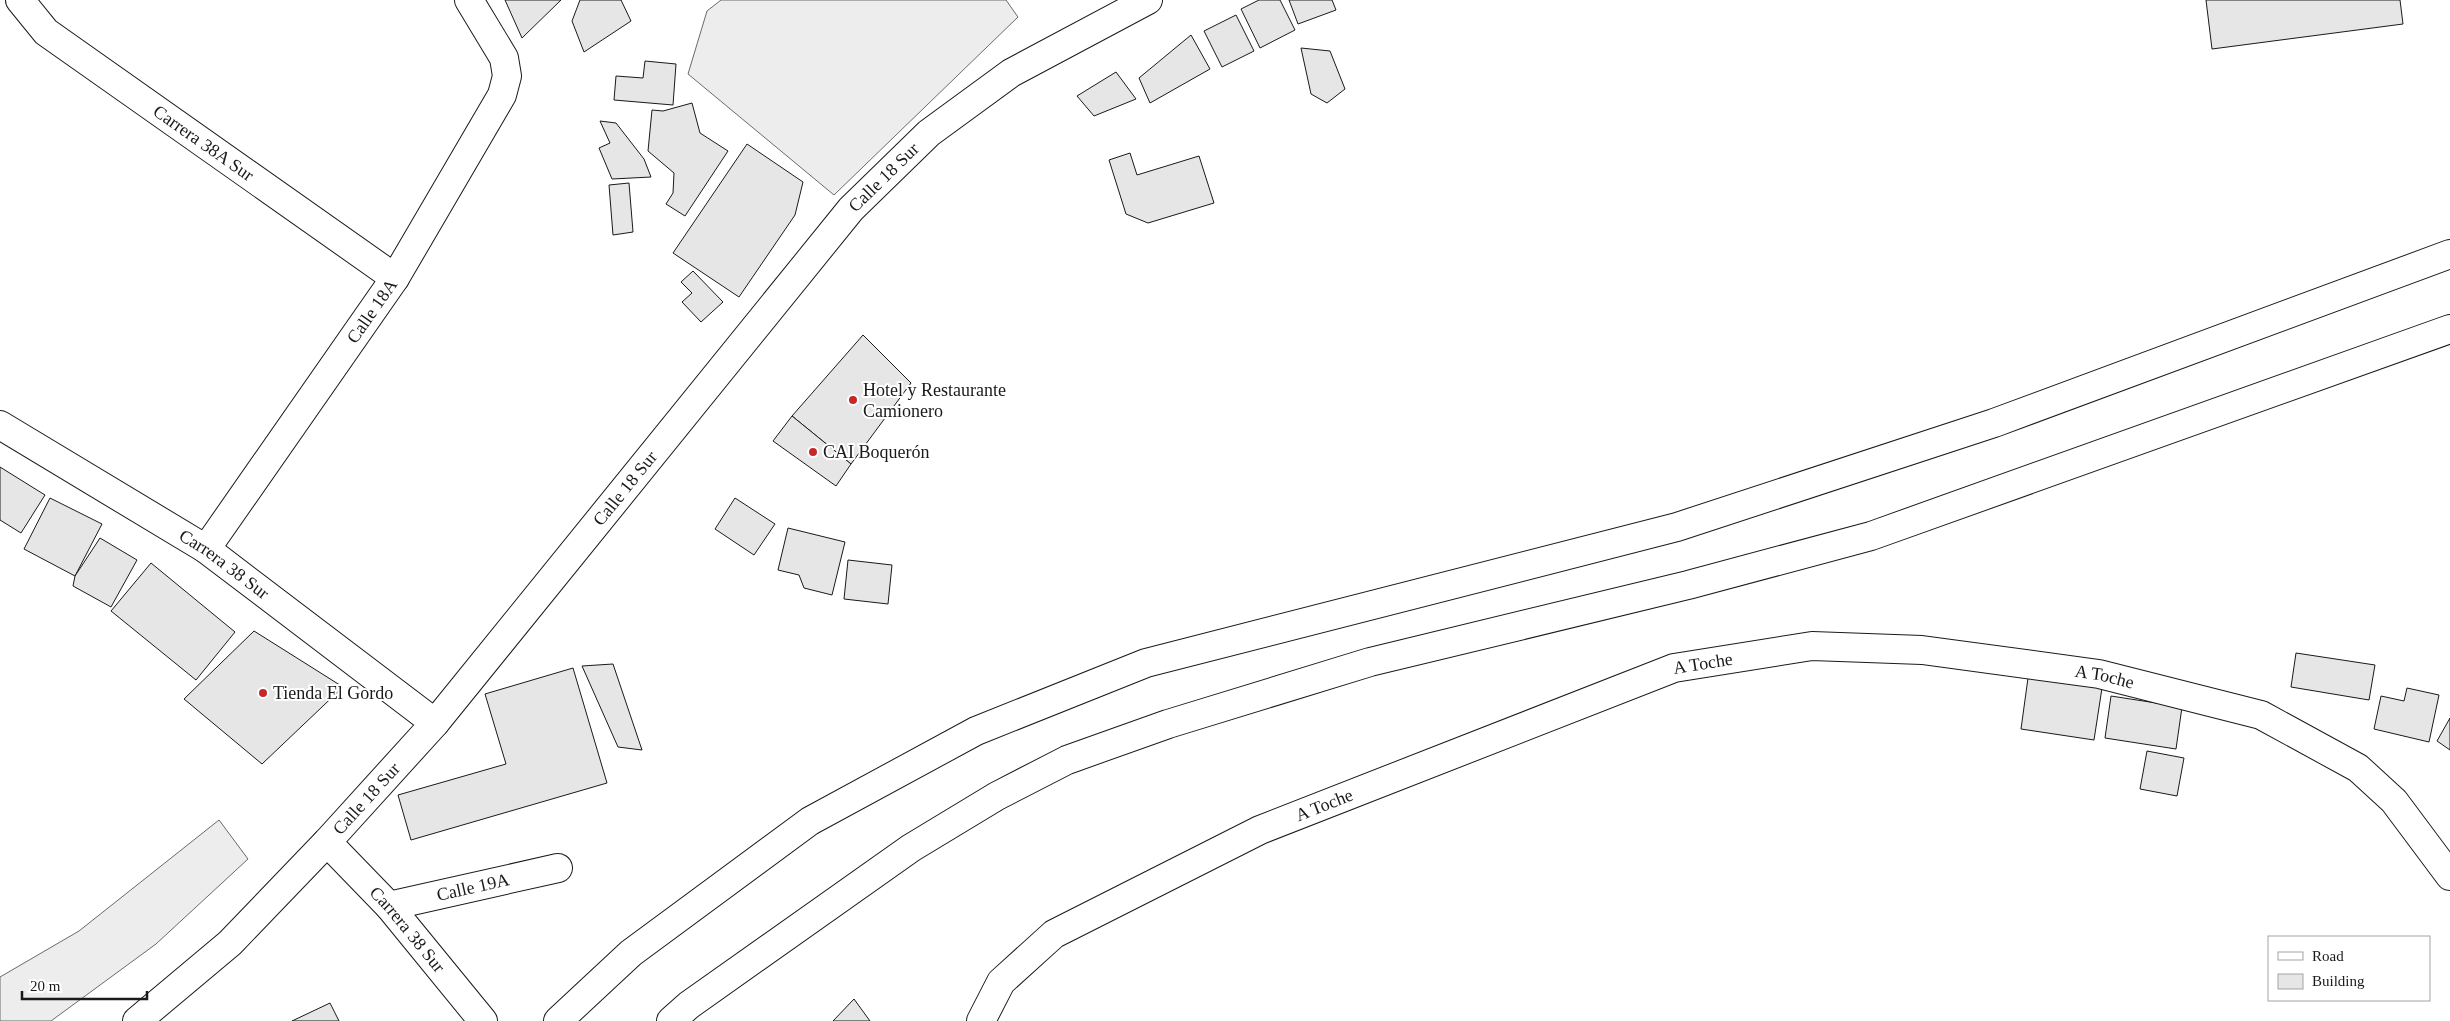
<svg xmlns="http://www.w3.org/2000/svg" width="2450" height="1021" font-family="'Times New Roman',serif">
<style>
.parking{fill:#ededed;stroke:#6a6a6a}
.building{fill:#e6e6e6;stroke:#1a1a1a}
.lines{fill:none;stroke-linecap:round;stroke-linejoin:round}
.minor-casing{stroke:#1a1a1a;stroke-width:30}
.primary-casing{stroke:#1a1a1a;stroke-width:30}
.trunk-casing{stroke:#1a1a1a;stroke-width:30}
.minor{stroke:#fff;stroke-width:28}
.primary{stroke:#fff;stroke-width:28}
.trunk{stroke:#fff;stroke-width:28}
.poi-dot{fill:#c62828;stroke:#fff;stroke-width:2}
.labels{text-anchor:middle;stroke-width:4;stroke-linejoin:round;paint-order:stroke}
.street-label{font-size:18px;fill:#1a1a1a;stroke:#fff}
.poi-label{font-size:18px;fill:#1a1a1a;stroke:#fff;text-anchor:start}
</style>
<rect width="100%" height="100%" fill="#fff"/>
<g class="parking">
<polygon points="721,0 1006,0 1018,17 834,195 688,74 707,11"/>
<polygon points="219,820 248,859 156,944 51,1021 0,1021 0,977 79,931"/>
</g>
<g class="building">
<polygon points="505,0 561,0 522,38"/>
<polygon points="580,0 621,0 631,21 584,52 572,21"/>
<polygon points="1259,0 1280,0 1295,30 1260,48 1241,9"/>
<polygon points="1289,0 1332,0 1336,10 1298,24"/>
<polygon points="2206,0 2400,0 2403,24 2212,49"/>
<polygon points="1236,15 1254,51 1222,67 1204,31"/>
<polygon points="1191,35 1210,69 1150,103 1139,78"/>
<polygon points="1301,48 1330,51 1345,89 1327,103 1311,94"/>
<polygon points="645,61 676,64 673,105 614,100 616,76 643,78"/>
<polygon points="1116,72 1136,99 1094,116 1077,96"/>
<polygon points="692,103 700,133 728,151 685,216 666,204 673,193 674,173 648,151 652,110 663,111"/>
<polygon points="600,121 616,123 644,159 651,177 612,179 599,148 610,143"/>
<polygon points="747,144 803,182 795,215 739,297 673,253"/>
<polygon points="1130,153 1137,175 1199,156 1214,203 1148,223 1126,214 1109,160"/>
<polygon points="629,183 633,232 613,235 609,185"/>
<polygon points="693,271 723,302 701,322 682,302 692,293 681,282"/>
<polygon points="863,335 911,383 851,464 792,416"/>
<polygon points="792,416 851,464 836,486 773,441"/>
<polygon points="0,467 45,495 21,533 0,520"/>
<polygon points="50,498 102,524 75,576 24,549"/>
<polygon points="735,498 775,524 754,555 715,529"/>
<polygon points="788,528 845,542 832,595 804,588 799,575 778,570"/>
<polygon points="100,538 137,560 111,607 73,586 75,576"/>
<polygon points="848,560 892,565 888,604 844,599"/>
<polygon points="151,563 235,632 196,680 111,611"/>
<polygon points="254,631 343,687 262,764 184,699"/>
<polygon points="2296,653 2375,665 2369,700 2291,687"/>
<polygon points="613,664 642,750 618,747 582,666"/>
<polygon points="573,668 607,783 411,840 398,795 506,764 485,694"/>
<polygon points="2028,678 2102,688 2094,740 2021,729"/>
<polygon points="2407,688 2439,695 2429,742 2374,729 2381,696 2404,701"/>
<polygon points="2111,696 2182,707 2176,749 2105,738"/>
<polygon points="2450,718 2450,750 2437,741"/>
<polygon points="2147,751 2184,758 2177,796 2140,789"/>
<polygon points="854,999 870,1021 833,1021"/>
<polygon points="330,1003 339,1021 292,1021"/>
</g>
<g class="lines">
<g class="minor-casing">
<g id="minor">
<path id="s1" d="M20 0 46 32 395 278"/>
<path id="s2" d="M0 425 206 549 435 723"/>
<path id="s3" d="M206 549 395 278 502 95 507 76 504 58 469 0"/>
<path id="s4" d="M327 842 389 906 483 1021"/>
<path id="s5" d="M389 906 558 868"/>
<path id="s6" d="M981 1021 1001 982 1054 934 1260 830 1674 668 1812 646 1922 650 2099 674 2261 715 2358 768 2394 801 2450 876"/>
</g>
</g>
<g class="primary-casing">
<g id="primary">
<path id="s7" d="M137 1021 230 943 327 842 435 723 851 209 929 133 1011 73 1148 0"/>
</g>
</g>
<g class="trunk-casing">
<g id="trunk">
<polyline points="558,1021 631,953 810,821 976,731 1146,663 1677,527 1994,423 2450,254"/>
<polyline points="671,1021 689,1005 911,848 997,796 1067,760 1168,724 1370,662 1688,585 1871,536 2450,329"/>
</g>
</g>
<use href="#minor" class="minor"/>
<use href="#primary" class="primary"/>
<use href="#trunk" class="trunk"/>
</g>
<g class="poi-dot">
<circle cx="853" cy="400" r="5"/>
<circle cx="813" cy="452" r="5"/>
<circle cx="263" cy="693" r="5"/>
</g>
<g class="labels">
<g class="street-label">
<text dy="6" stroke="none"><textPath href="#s1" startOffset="234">Carrera 38A Sur</textPath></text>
<text dy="6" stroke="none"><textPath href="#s7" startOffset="1129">Calle 18 Sur</textPath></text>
<text dy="6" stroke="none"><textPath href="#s3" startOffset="290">Calle 18A</textPath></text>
<text dy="6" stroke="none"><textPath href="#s7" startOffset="724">Calle 18 Sur</textPath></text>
<text dy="6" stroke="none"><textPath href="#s2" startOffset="264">Carrera 38 Sur</textPath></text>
<text dy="6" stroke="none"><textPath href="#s6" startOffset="820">A Toche</textPath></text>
<text dy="6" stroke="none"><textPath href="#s6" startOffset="1225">A Toche</textPath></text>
<text dy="6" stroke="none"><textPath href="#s7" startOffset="320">Calle 18 Sur</textPath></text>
<text dy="6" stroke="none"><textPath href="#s6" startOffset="415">A Toche</textPath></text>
<text dy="6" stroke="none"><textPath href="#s5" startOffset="86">Calle 19A</textPath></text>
<text dy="6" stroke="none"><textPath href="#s4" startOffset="119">Carrera 38 Sur</textPath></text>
</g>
<g class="poi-label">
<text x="863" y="396">Hotel y Restaurante<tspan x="863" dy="21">Camionero</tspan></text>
<text x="823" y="458">CAI Boquerón</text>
<text x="273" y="699">Tienda El Gordo</text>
</g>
</g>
<rect x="2268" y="936" width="162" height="65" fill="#ffffff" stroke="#a3a3a3"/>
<rect x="2278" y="952" width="25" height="8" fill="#ffffff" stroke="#a3a3a3"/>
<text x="2312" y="961" font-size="15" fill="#1a1a1a">Road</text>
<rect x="2278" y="974" width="25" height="15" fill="#e6e6e6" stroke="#a3a3a3"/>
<text x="2312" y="986" font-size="15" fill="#1a1a1a">Building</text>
<path d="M22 991v8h125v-8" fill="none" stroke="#1a1a1a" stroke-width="2.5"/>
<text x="30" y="991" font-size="15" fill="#1a1a1a" stroke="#ffffff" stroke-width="4" paint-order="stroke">20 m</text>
</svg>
